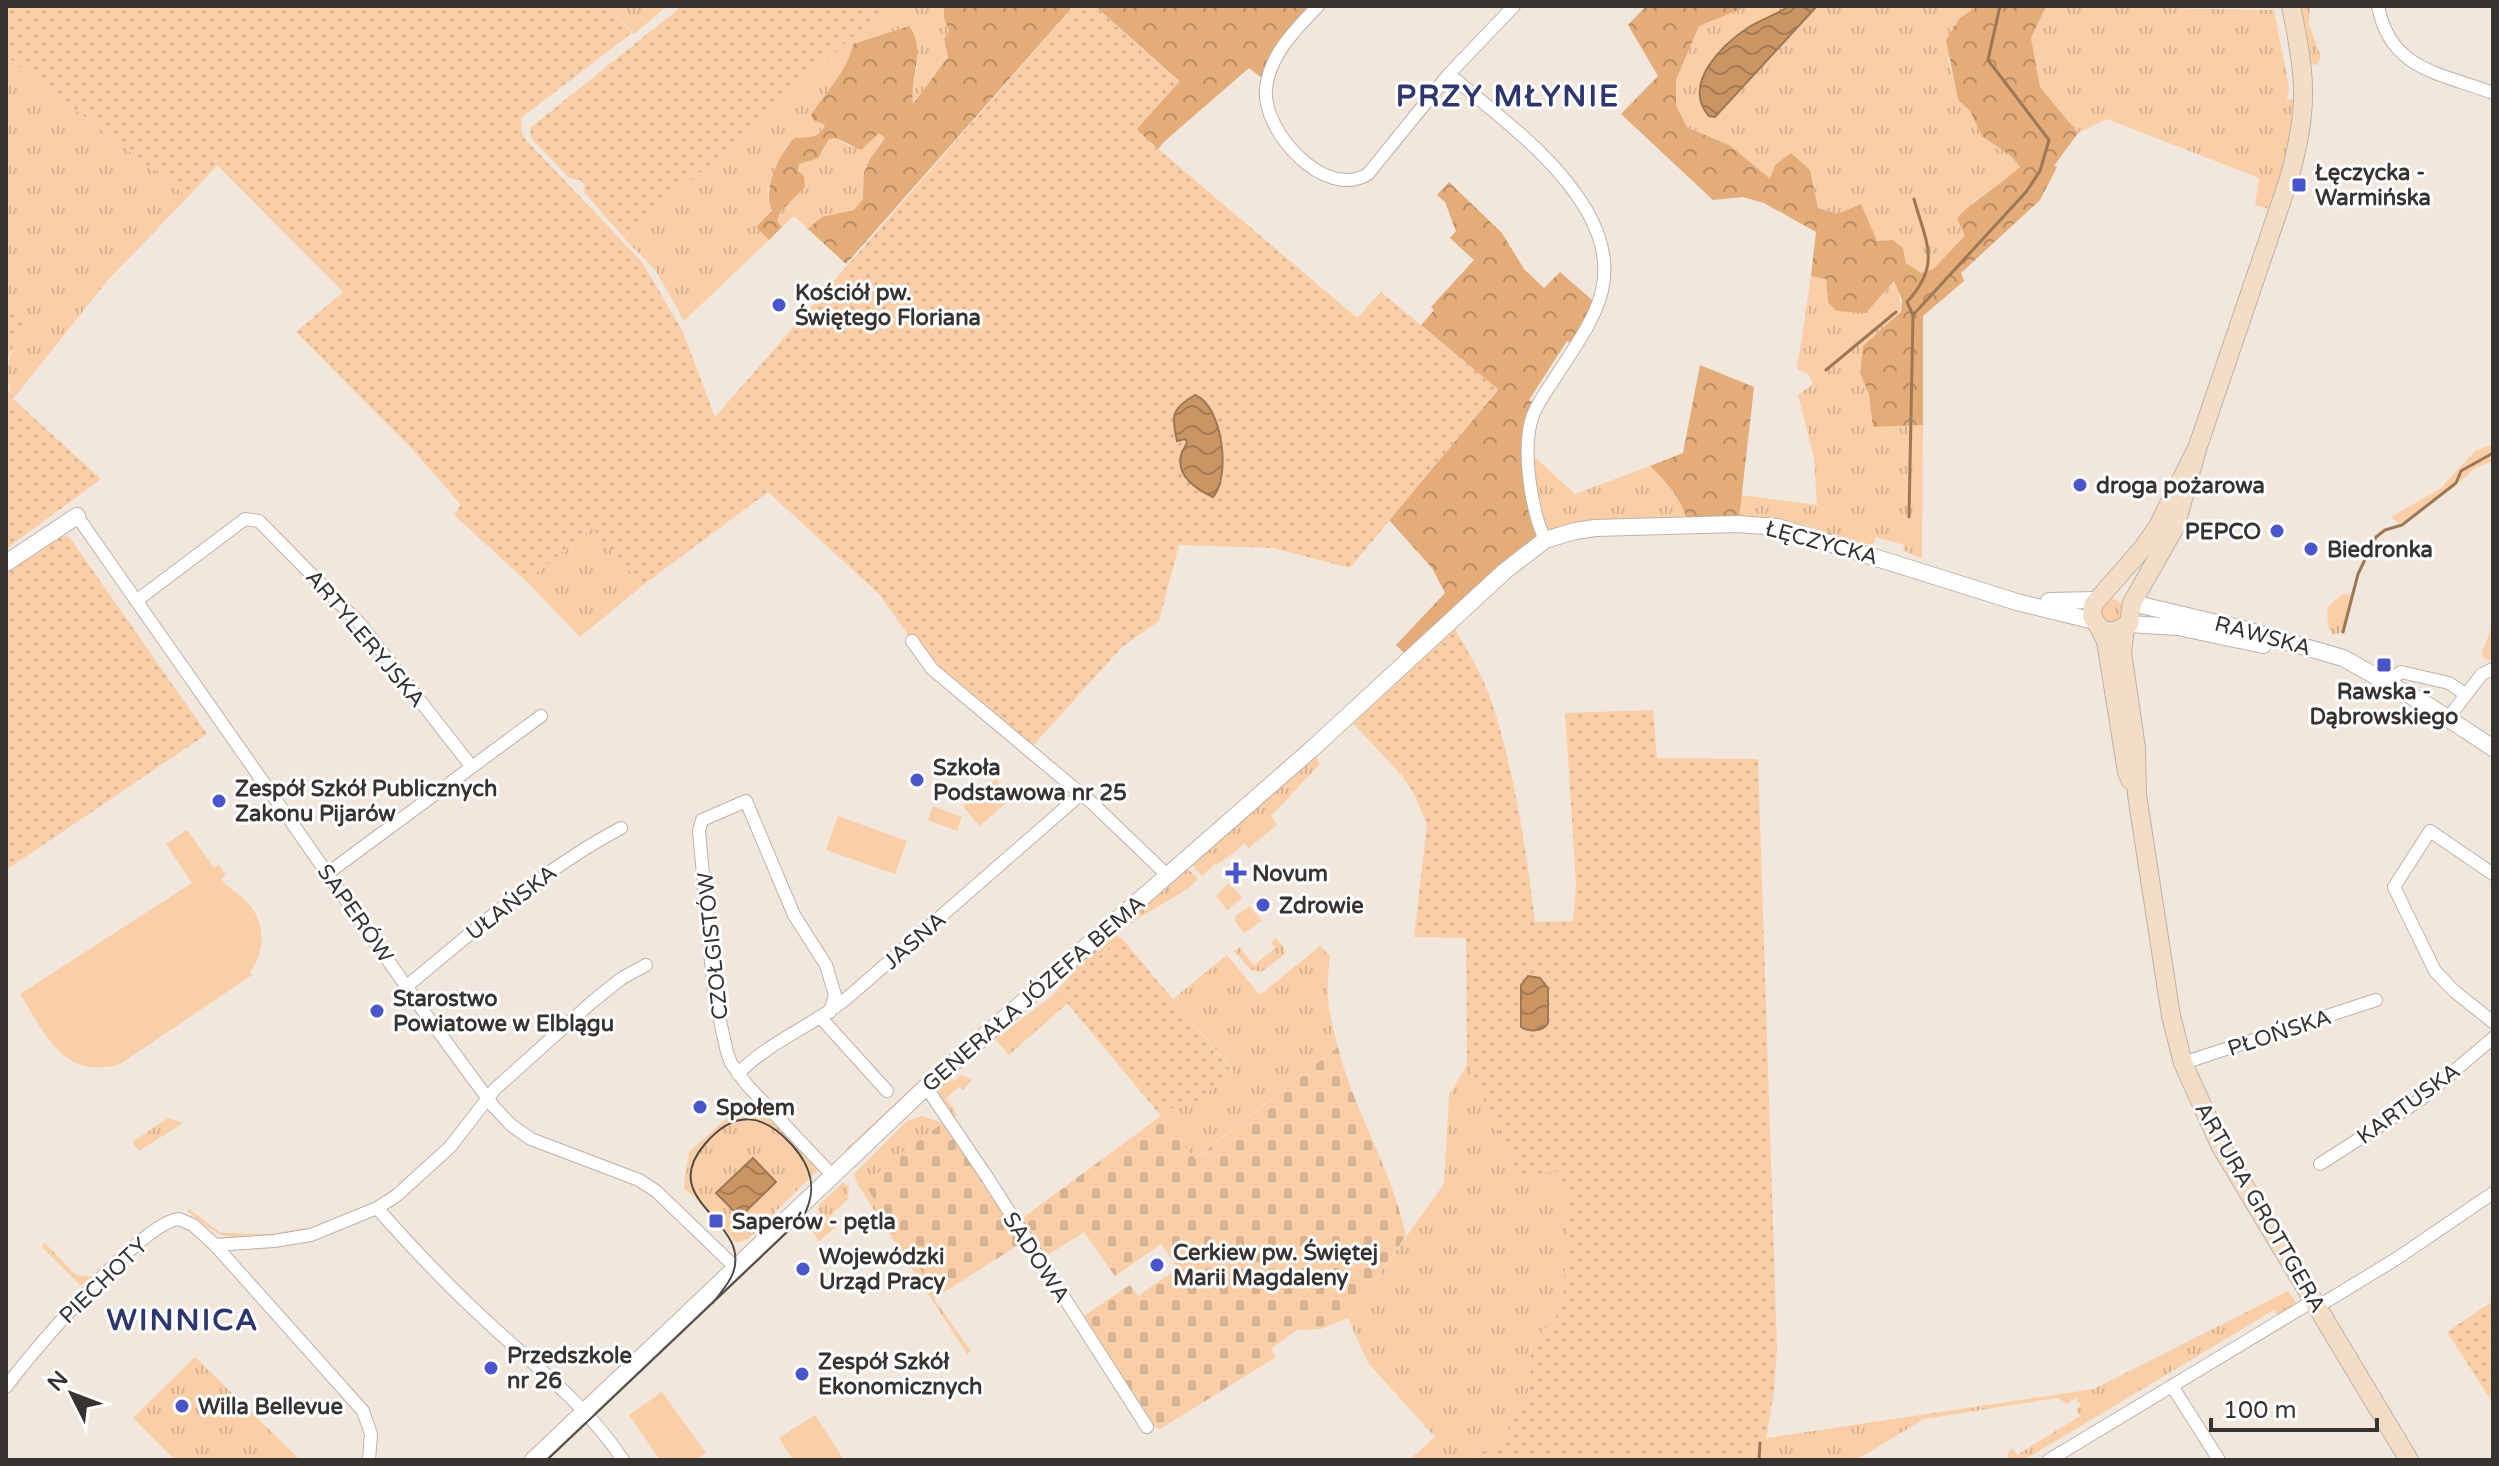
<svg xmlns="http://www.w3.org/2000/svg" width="2499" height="1466" font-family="'Varela Round',sans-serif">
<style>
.grass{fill:url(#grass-tufts)}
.forest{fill:url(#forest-crowns)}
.cemetery{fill:url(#cemetery-stones)}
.garden{fill:url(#garden-dots)}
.pitch{fill:#facfa8}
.water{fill:url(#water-waves);stroke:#9e7854;stroke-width:2}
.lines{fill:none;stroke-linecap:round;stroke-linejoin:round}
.stream{stroke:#9e7854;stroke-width:3}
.minor-casing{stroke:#bcb2aa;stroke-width:14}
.tertiary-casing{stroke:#bcb2aa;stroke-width:18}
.secondary-casing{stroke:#bcb2aa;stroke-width:20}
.minor{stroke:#fff;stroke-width:12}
.tertiary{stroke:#fff;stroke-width:16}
.secondary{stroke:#f4ddc5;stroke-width:18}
.tram{stroke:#504b47;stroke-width:2}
.poi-dot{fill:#4a55cb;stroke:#fff;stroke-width:3}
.labels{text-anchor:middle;stroke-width:6;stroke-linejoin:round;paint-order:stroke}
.poi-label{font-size:22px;font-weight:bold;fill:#373330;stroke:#fff;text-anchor:start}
.street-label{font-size:22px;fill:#373330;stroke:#fff}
.district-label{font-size:30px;font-weight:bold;letter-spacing:2px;fill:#2d3670;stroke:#fff}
</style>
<defs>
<pattern id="grass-tufts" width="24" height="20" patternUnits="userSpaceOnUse" patternTransform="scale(2)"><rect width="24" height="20" fill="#facfa8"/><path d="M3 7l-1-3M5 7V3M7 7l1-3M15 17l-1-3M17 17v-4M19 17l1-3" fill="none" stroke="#d7b291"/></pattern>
<pattern id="forest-crowns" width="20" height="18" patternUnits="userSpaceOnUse" patternTransform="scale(2)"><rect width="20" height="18" fill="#e3ac79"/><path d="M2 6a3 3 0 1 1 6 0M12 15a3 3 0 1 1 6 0" fill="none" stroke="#b98d64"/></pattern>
<pattern id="cemetery-stones" width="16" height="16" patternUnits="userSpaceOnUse" patternTransform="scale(2)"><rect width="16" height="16" fill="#facfa8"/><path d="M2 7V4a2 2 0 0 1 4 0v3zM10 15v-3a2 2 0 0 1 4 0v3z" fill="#d7b291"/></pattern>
<pattern id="garden-dots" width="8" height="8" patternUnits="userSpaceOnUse" patternTransform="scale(2)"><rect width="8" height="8" fill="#facfa8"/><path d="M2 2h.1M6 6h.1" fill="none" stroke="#d7b291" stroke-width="1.8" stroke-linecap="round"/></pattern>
<pattern id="water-waves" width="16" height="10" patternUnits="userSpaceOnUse" patternTransform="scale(2)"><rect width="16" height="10" fill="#ca9563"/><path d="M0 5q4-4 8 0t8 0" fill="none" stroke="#a57a52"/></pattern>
</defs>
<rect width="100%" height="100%" fill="#f1e7dd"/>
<g class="grass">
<polygon points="605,6 667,6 634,34"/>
<path d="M886 6H944V18L949 31 944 39 948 57 912 105V89L917 66 909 26 853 44C847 74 823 93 813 120L825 125C818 139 807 137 794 138L784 149 767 192 772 209 756 226 769 240 684 321 656 271 624 238 762 119Z"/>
<polygon points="1749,6 1978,6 1948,58 1958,100 1970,111 1982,136 2012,157 2020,167 2002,184 1973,201 1962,228 1966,236 1933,269 1921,273 1906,263 1903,248 1893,240 1877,241 1837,214 1818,208 1814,192 1791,153 1775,165 1771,180 1731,146 1687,127 1676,105 1676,80 1699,26"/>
<polygon points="2046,6 2274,10 2289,87 2287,100 2298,98 2297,119 2272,210 2255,205 2259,178 2107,119 2078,133 2040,87 2031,38"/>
<polygon points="2296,6 2310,6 2309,24 2321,57 2317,65 2311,64 2307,59"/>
<path d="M6 56 188 197 108 280 13 399C0 366 12 349 28 320L6 302Z"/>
<polygon points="878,132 885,138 870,159 863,199 854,210 808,229 794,216 782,227 777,221 798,171 799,163 823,152 828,139 836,138 851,147"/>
<path d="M1811 276 1826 279 1828 302 1866 313 1894 281C1911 320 1891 323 1863 346L1860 372 1869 394 1874 427 1923 425 1922 559 1903 550 1904 545 1876 537 1873 545 1846 541 1806 525 1802 527 1739 519 1741 495 1817 505 1814 459 1798 395 1813 384 1808 374 1797 369Z"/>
<polygon points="2493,444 2493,461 2475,468 2454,487 2399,524 2391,517 2441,488 2475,451"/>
<path d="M1528 451 1575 494 1650 466C1667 483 1681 497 1687 521L1543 534Z"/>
<polygon points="592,528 642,586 580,637 526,581"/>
<polygon points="2343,594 2353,595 2343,632 2333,635 2328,627 2327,607"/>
<circle cx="2112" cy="611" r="12"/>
<polygon points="2493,623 2493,661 2484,659 2482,653"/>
<polygon points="1316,756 1320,764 1271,816 1277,825 1245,851 1248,847 1244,843 1238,850 1216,865 1215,863 1202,876 1192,865"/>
<polygon points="1187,868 1198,879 1189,888 1127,925 1125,923"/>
<polygon points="1229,882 1242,898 1227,910 1216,896"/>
<polygon points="1249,906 1262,921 1244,933 1235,921 1236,916"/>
<polygon points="1113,935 1121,937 1058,992 1068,1003 1009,1055 995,1039 1052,996 1083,961"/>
<polygon points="1276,938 1284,948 1285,954 1261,972 1251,970 1234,951 1239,947 1254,965 1275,948 1271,942"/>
<path d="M1320 946 1330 956C1325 994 1328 1011 1338 1047L1194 1159 1161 1116 1184 1100 1189 1106 1234 1072 1173 999 1227 955 1260 995Z"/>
<polygon points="1467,1065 1521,1178 1557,1171 1566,1196 1568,1239 1562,1309 1531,1345 1528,1392 1510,1422 1505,1437 1471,1460 1409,1460 1435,1437 1368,1363 1348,1318 1444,1184 1449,1095"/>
<polygon points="933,1068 934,1073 848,1153 846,1149"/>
<polygon points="961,1075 972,1080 963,1090 959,1087 946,1098 957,1114 953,1117 938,1093 939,1088 951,1077 954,1081"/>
<path d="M739 1107C774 1110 796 1145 819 1169L748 1239 736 1243 716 1218 713 1219 695 1197 684 1189V1185L689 1152Z"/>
<polygon points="922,1116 943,1123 898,1155 938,1296 934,1299 971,1351 967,1354 858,1185 854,1174 907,1121"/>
<polygon points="168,1118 183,1123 139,1151 132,1142"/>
<polygon points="843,1182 849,1187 848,1199 829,1217 837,1226 819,1241 808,1225 818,1214 819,1205"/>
<path d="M189 1209 221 1233 273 1234 305 1228V1230C283 1234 238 1244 218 1233 207 1228 197 1218 187 1211Z"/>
<polygon points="44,1242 76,1275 94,1277 86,1284 80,1285 42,1247"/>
<polygon points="2288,1291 2297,1304 2278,1316 2274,1310 2024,1460 2008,1460 2007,1455 2012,1448 2017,1455 2080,1416 2076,1409 2081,1406 2076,1398 2067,1404 2058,1398 1924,1419 1856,1460 1752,1460 1753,1440 2094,1389"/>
<polygon points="195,1357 286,1446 300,1460 175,1460 133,1418"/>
</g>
<g class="forest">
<path d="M944 6H1068L1071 9 846 264 808 229 822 217 854 210 863 199 864 173 870 159 885 138 879 133 861 150 836 138 829 139 818 158 799 164 798 171 804 176 805 187 781 211 777 221 782 227 769 240 756 227 772 210C762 191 779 154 794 138 807 137 819 139 825 125L813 120 811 115C826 92 847 72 853 44L909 26C927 50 909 78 913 104L948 57 944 39 949 31 944 18Z"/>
<polygon points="1095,6 1318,6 1304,21 1267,82 1249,68 1166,140 1158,149 1136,129 1179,81"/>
<path d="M1646 6H1749L1699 26 1676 80V105L1687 127 1731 146 1770 179 1775 165 1791 153 1810 170 1818 208 1837 214 1861 204 1877 241 1893 240 1903 248 1906 263 1921 273 1933 269 1965 236 1957 218C1976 198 2000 186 2020 167L2012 157 1982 136 1970 111 1958 100 1946 40 1960 18 1978 6H2046L2031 38 2040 87 2078 133 2054 166 2057 167 2040 200 1961 273 1964 281 1923 316V425L1873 427 1869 394 1860 373 1863 346 1901 312 1902 300 1894 281 1866 313 1836 311 1828 302 1826 279 1811 276 1816 232 1764 203 1743 197 1713 200 1621 114 1658 76 1628 25Z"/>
<polygon points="1449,182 1502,233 1524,269 1544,288 1560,272 1599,306 1576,346 1567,341 1529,400 1537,406 1529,433 1543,534 1408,657 1396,645 1445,593 1432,568 1389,520 1498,390 1421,325 1434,310 1431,307 1474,260 1450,238 1456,231 1445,202 1437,195"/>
<path d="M1700 365 1754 387 1739 519 1687 521C1681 497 1667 483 1650 466L1683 453Z"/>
</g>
<g class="cemetery">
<path d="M1338 1047C1354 1112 1392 1169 1406 1236L1348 1318 1321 1329 1297 1330 1271 1349 1276 1357 1160 1429 1153 1426 1082 1317 1130 1285 1138 1296 1178 1268 1161 1244 1115 1276 1084 1232 1045 1257 1021 1219 1161 1116 1195 1159Z"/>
<polygon points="943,1123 1023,1242 938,1296 865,1185 898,1155"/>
</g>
<g class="garden">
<polygon points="6,6 605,6 632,33 521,118 522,133 526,140 642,262 682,330 715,417 1074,6 1095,6 1179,82 1136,130 1357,318 1381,292 1498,389 1350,568 1273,548 1179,545 1159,621 1122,647 1029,750 932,669 879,594 768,492 642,586 592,528 526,581 454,515 461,505 413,450 296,332 343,292 217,165 188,197 6,56"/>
<polygon points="682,6 886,6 762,119 624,238 583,191 585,185 580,180 569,178 531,138 530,128"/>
<polygon points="6,302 28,320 9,355 6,374"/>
<polygon points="6,383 13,399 101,479 6,549"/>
<polygon points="65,536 70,538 207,734 6,870 6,573 56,538"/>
<path d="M1453 626C1468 651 1483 676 1492 703 1515 774 1526 849 1535 922L1573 921 1576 883 1565 713 1653 710 1657 758 1758 759 1777 1348 1774 1391 1766 1440H1753L1752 1460H1471L1505 1437 1510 1422 1528 1392 1531 1345 1562 1309 1568 1239 1566 1196 1557 1171 1521 1179 1467 1065 1466 938 1414 937 1427 824 1415 796 1404 778 1350 720Z"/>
<polygon points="1121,937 1234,1073 1189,1106 1184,1100 1161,1116 1058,992"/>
<polygon points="2493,1301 2493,1403 2447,1332"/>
</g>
<g class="pitch">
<polygon points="996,779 1012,798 979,826 963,806"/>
<polygon points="933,806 962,817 957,831 928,820"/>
<polygon points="838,816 907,841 895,874 826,850"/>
<path d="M187 830 214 868 219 865 226 875 221 879C228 888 237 892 245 900 266 920 266 950 250 972L252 975 120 1064C63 1081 45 1033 20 994L192 883 166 844Z"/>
<polygon points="662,1392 706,1453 696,1460 660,1460 629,1415"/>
<polygon points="815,1415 844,1460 793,1460 779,1438"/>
</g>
<g class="water">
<path d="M1789 6H1817L1715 117 1709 116C1681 84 1723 44 1749 27 1762 19 1776 15 1789 6Z"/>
<path d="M1195 395C1223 406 1231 477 1213 497 1197 490 1176 476 1181 455 1182 450 1186 447 1187 442L1185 439 1177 441C1171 415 1172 408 1195 395Z"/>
<path d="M1528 976 1540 978 1548 988V1023C1543 1032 1529 1032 1521 1027V985Z"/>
<polygon points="753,1158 776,1182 740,1217 716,1193"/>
</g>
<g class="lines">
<g class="stream">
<path d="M1913 315 1907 302C1942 264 1926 243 1914 199"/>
<polyline points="1826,370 1896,312"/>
<polyline points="1909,517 1913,315 2026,192 2040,171 2049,140 1988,60 2000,6"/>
<polyline points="2343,632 2358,574 2376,537 2385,530 2402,525 2456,483 2461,471 2493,453"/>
<polyline points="1759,1460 1760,1443"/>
</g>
<g class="minor-casing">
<g id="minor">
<path d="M1318 6C1296 29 1269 55 1266 89 1262 131 1325 201 1368 174L1449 74 1514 6"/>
<path d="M2378 6C2390 70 2440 73 2493 93"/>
<path d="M1449 74C1497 115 1555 156 1587 211 1627 281 1591 321 1555 378 1547 390 1538 402 1533 415 1521 448 1531 509 1545 540"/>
<polyline points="77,516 427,1016 494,1107 511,1125 531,1139 639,1180 656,1191 736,1268"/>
<polyline points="136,601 245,519 259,521 361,625 471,766"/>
<polyline points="912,641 932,669 1092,803 1167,875"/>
<polyline points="2386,684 2401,672 2449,683 2465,694"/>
<polyline points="2448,718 2482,674 2493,669"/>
<polyline points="328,873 541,716"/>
<polyline points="2493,874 2430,831 2394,887 2435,971 2454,991 2493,1022"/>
<path d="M407 986C476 929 542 870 621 828"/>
<polyline points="830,1012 835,995 826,965 794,915 746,801 702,820 699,831 714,994 727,1052 731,1063 747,1085 833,1176"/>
<polyline points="821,1018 887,1091"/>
<polyline points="2183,1063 2376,1000"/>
<path d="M738 1074C768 1042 812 1026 846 999L1081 794"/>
<polyline points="926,1087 987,1177 1147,1427"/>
<polyline points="2320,1164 2420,1100 2493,1038"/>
<path d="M377 1208C414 1250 452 1290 494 1328 540 1370 588 1407 623 1460"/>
<polyline points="215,1245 274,1241 311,1235 377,1208 396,1196 450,1147 495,1089 592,1002 622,978 646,965"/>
<polyline points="2317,1307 2396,1259 2493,1193"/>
<polyline points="2172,1386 2219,1460"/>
<path d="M6 1387C30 1354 143 1221 179 1219L193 1225 215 1245 363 1411 371 1434 369 1460"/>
<polyline points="2049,1460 2313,1301"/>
</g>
</g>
<g class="tertiary-casing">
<g id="tertiary">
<polyline points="6,563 77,516"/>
<polyline points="2049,601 2096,600"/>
<polyline points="2132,603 2243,629 2343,658 2429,706 2493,748"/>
<polyline points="2129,624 2178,627 2263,645"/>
<polyline points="533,1460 926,1087 1313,748 1505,571 1545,540 1575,531 1595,528 1737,524 1778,527 2017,602 2094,621"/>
</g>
</g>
<g class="secondary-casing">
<g id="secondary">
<path d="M2198 446 2157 528 2142 549 2093 605 2092 616 2100 629 2113 632 2129 624 2132 603 2175 527 2198 446 2289 179C2309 108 2306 77 2291 6"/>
<polyline points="2125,627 2122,652 2136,748 2137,795 2171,1016 2183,1063 2220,1145 2409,1460"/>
<polyline points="2100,629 2106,641 2127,772 2131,781"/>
</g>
</g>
<use href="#minor" class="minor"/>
<use href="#tertiary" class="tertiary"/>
<use href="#secondary" class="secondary"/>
<path class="tram" d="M547 1460 803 1217C818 1190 812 1167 792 1145 763 1113 735 1109 705 1144 655 1202 752 1220 733 1273 729 1284 720 1293 713 1303"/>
</g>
<g class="poi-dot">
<rect x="2291" y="177" width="16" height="16" rx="4"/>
<circle cx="779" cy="305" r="8"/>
<circle cx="2080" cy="485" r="8"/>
<circle cx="2277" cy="531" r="8"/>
<circle cx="2311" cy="549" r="8"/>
<rect x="2376" y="657" width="16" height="16" rx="4"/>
<circle cx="917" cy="780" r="8"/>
<circle cx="219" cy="801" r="8"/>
<path d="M1232 861h8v8h8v8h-8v8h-8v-8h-8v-8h8z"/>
<circle cx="1263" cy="905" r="8"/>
<circle cx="377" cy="1011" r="8"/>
<circle cx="700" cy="1107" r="8"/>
<rect x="708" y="1213" width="16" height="16" rx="4"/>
<circle cx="1157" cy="1265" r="8"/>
<circle cx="803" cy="1269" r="8"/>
<circle cx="491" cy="1368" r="8"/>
<circle cx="802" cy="1374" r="8"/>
<circle cx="182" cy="1406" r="8"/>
</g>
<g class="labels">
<g class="poi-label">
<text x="2315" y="180">Łęczycka -<tspan x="2315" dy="25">Warmińska</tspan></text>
<text x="795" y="300">Kościół pw.<tspan x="795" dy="25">Świętego Floriana</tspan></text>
<text x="2096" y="493">droga pożarowa</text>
<text x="2261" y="539" text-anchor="end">PEPCO</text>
<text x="2327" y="557">Biedronka</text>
<text x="2384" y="699" text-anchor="middle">Rawska -<tspan x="2384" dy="25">Dąbrowskiego</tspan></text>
<text x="933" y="775">Szkoła<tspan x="933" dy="25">Podstawowa nr 25</tspan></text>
<text x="235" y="796">Zespół Szkół Publicznych<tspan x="235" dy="25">Zakonu Pijarów</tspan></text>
<text x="1252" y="881">Novum</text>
<text x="1279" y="913">Zdrowie</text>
<text x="393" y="1006">Starostwo<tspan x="393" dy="25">Powiatowe w Elblągu</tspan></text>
<text x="716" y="1115">Społem</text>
<text x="732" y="1229">Saperów - pętla</text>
<text x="1173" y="1260">Cerkiew pw. Świętej<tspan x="1173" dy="25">Marii Magdaleny</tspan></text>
<text x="819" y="1264">Wojewódzki<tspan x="819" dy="25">Urząd Pracy</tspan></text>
<text x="507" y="1363">Przedszkole<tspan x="507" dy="25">nr 26</tspan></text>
<text x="818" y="1369">Zespół Szkół<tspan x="818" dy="25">Ekonomicznych</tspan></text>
<text x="198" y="1414">Willa Bellevue</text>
</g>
<g class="street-label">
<text transform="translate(1822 542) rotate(15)" y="8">ŁĘCZYCKA</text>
<text transform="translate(2263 635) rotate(15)" y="8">RAWSKA</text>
<text transform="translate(366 638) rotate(50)" y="8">ARTYLERYJSKA</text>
<text transform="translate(511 902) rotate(-38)" y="8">UŁAŃSKA</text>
<text transform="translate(356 913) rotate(55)" y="8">SAPERÓW</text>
<text transform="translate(914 940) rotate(-41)" y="8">JASNA</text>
<text transform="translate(712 946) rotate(-96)" y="8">CZOŁGISTÓW</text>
<text transform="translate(1033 993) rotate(-41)" y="8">GENERAŁA JÓZEFA BEMA</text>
<text transform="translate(2279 1032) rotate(-18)" y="8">PŁOŃSKA</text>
<text transform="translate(2408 1103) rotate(-36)" y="8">KARTUSKA</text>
<text transform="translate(2261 1207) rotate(60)" y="8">ARTURA GROTTGERA</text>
<text transform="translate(1037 1257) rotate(57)" y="8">SADOWA</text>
<text transform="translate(103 1280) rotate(-44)" y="8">PIECHOTY</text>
</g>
<g class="district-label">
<text x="1508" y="106">PRZY MŁYNIE</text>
<text x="183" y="1330">WINNICA</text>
</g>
</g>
<rect width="2499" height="1466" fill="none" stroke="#373330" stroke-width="16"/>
<g transform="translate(72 1394) rotate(312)" stroke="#ffffff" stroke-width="6" paint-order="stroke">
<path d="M0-6L14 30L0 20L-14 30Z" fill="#373330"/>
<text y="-12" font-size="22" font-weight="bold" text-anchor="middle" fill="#373330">N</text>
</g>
<path d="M2211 1418v12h166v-12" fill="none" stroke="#373330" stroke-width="4"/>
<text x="2223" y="1418" font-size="24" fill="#373330" stroke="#ffffff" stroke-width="6" paint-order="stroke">100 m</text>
</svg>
